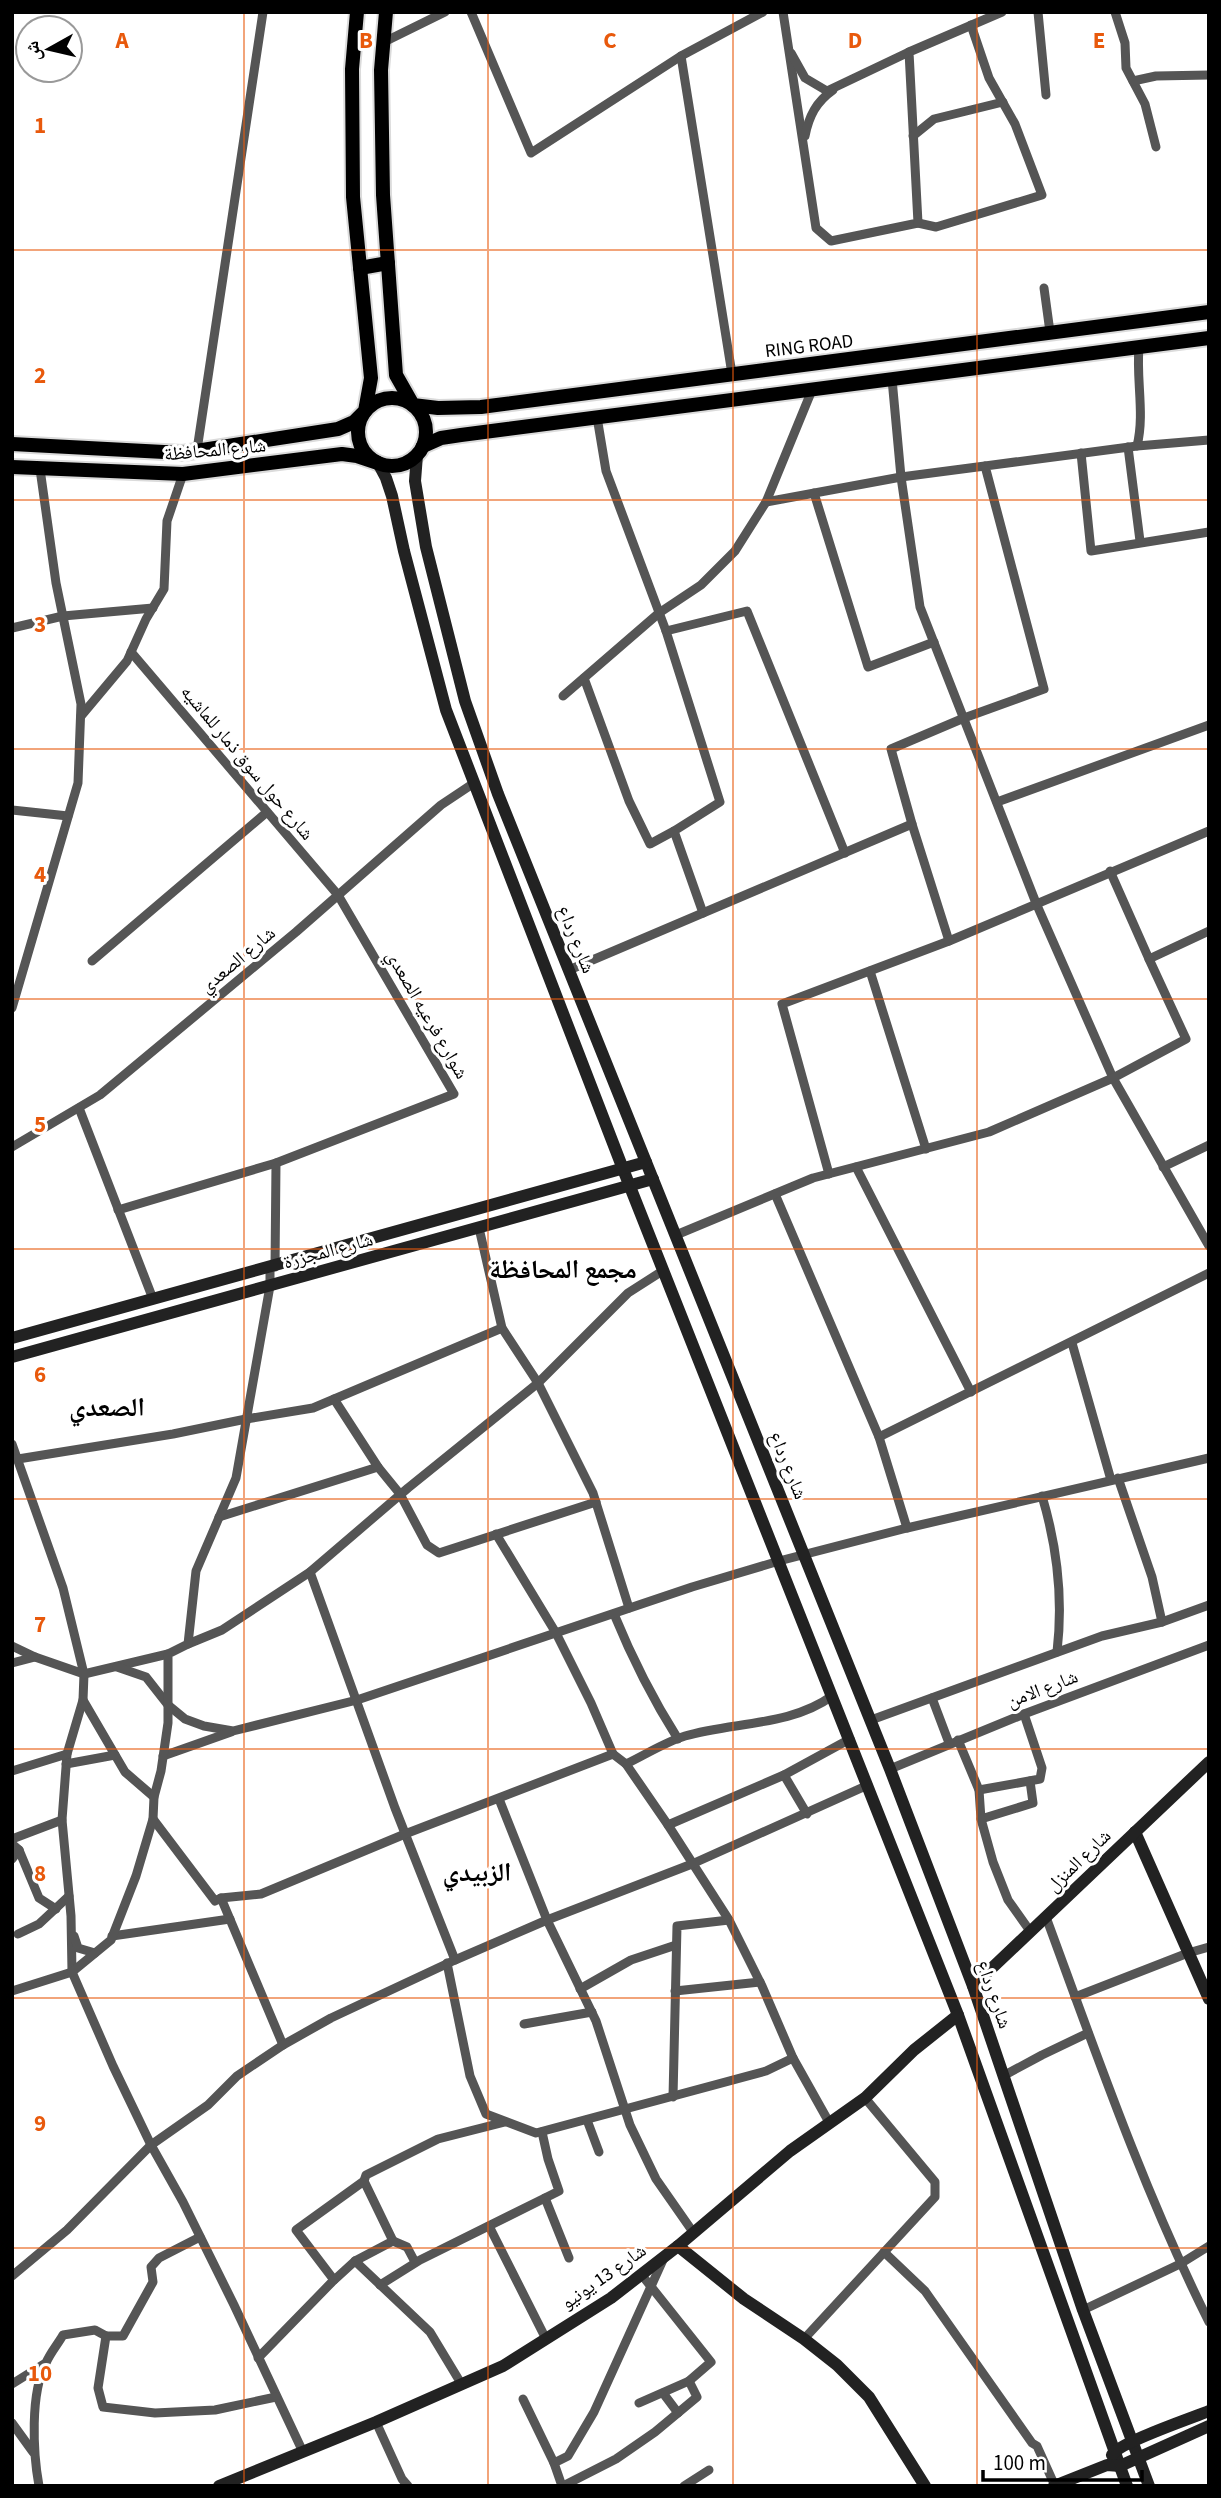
<svg xmlns="http://www.w3.org/2000/svg" width="1221" height="2498" font-family="'Source Sans 3','Noto Naskh Arabic',sans-serif">
<style>
.lines{fill:none;stroke-linecap:round;stroke-linejoin:round}
.primary-casing{stroke:#dbdbdb;stroke-width:18}
.street{stroke:#555;stroke-width:9}
.secondary{stroke:#222;stroke-width:12}
.primary{stroke:#000;stroke-width:14}
.grid{fill:none;stroke:#e8590c;stroke-width:2;stroke-opacity:0.55}
.labels{text-anchor:middle;stroke-width:6;stroke-linejoin:round;paint-order:stroke}
.street-label{font-size:19px;fill:#000;stroke:#fff}
.district-label{font-size:26px;font-weight:bold;fill:#000;stroke:#fff}
.grid-label{font-size:23px;text-anchor:middle;font-weight:bold;fill:#e8590c;stroke:#fff;stroke-width:6;stroke-linejoin:round;paint-order:stroke}
</style>
<rect width="100%" height="100%" fill="#fff"/>
<g class="lines">
<g class="primary-casing">
<g id="primary">
<polyline points="386,12 381,70 383,195 396,375 413,405 438,408 481,407 1209,312"/>
<polyline points="360,268 388,263"/>
<circle cx="392" cy="432" r="34"/>
<polyline points="12,444 183,453 338,429 354,422 365,411 371,378 353,197 352,69 357,12"/>
<polyline points="423,446 441,438 461,435 1209,338"/>
<polyline points="12,467 183,474 342,454 357,456 378,463"/>
</g>
</g>
<g class="street">
<polyline points="471,12 531,153 681,56"/>
<polyline points="783,12 816,228 831,241 918,223 909,52 1002,12"/>
<polyline points="1038,12 1046,95"/>
<polyline points="1115,12 1125,43 1126,68 1145,104 1156,147"/>
<polyline points="384,42 445,12"/>
<polyline points="791,53 805,78 827,91 909,52"/>
<polyline points="1133,81 1156,76 1209,75"/>
<path d="M805 136C809 116 816 102 833 90"/>
<polyline points="913,136 934,119 1003,102"/>
<polyline points="918,223 936,227 1042,195 1015,124 989,78 971,25"/>
<polyline points="1044,288 1050,332"/>
<polyline points="732,374 681,56 763,12"/>
<polyline points="892,379 901,477 920,607 1036,903 1113,1078 1209,1246"/>
<polyline points="812,390 766,502 901,477 985,466"/>
<polyline points="597,417 606,471 666,631"/>
<path d="M1137 446C1145 414 1136 380 1139 347"/>
<polyline points="1128,447 1140,541"/>
<polyline points="197,450 263,12"/>
<polyline points="1081,453 1091,551 1209,532"/>
<polyline points="814,493 868,667 934,642"/>
<polyline points="12,628 63,616 153,608"/>
<polyline points="584,678 629,801 650,844 674,831"/>
<polyline points="563,696 659,613 701,585 735,551 766,502"/>
<polyline points="81,716 127,661 146,619 164,589 167,521 183,474"/>
<polyline points="997,802 1209,725"/>
<polyline points="12,810 68,816"/>
<polyline points="912,824 891,749 964,718 1044,689 985,466 1137,446 1209,440"/>
<polyline points="1110,871 1149,959 1209,931"/>
<polyline points="703,913 674,831 720,802 666,631 747,611 845,853"/>
<polyline points="92,961 267,812"/>
<polyline points="569,970 912,824 949,941"/>
<polyline points="870,971 926,1149"/>
<polyline points="12,1008 78,783 81,704 56,583 40,469"/>
<polyline points="79,1108 153,1299"/>
<polyline points="12,1147 100,1095 296,932 441,805 474,783"/>
<polyline points="856,1167 971,1392"/>
<polyline points="1163,1167 1209,1145"/>
<polyline points="829,1174 782,1004 949,941 1209,831"/>
<polyline points="775,1194 879,1437 907,1528"/>
<polyline points="118,1210 276,1163 454,1094 338,895 131,652"/>
<polyline points="479,1228 502,1328 538,1383 593,1493 629,1608"/>
<polyline points="676,1235 813,1178 989,1132 1113,1078 1186,1039 1149,959"/>
<polyline points="275,1267 276,1163"/>
<polyline points="1072,1343 1111,1480"/>
<polyline points="879,1437 1209,1273"/>
<polyline points="12,1444 63,1588 84,1674 83,1700 67,1754 62,1820 71,1916 72,1972 113,2066 151,2145 183,2202 234,2305 303,2452"/>
<polyline points="18,1459 173,1434 246,1419 313,1408 502,1328"/>
<polyline points="378,1467 400,1494 427,1545 439,1553 596,1502"/>
<polyline points="1118,1478 1152,1577 1162,1622"/>
<path d="M1042 1496C1057 1546 1063 1601 1057 1652"/>
<polyline points="219,1517 378,1467 334,1399"/>
<polyline points="496,1534 556,1633 591,1703 613,1754"/>
<polyline points="310,1572 395,1808 455,1960"/>
<path d="M614 1614C632 1658 652 1698 678 1739"/>
<polyline points="188,1644 222,1630 310,1572 408,1488 538,1383 628,1293 664,1270"/>
<polyline points="12,1646 35,1657 84,1674 168,1654"/>
<polyline points="12,1663 35,1657"/>
<polyline points="117,1667 146,1677 168,1705 185,1719 204,1726 233,1731 357,1700 692,1587 779,1561 907,1528 1209,1458"/>
<polyline points="932,1698 949,1743"/>
<polyline points="83,1700 125,1772 154,1797"/>
<polyline points="871,1720 1102,1636 1162,1622 1209,1605"/>
<polyline points="958,1740 979,1790 981,1819 1033,1803 1030,1781"/>
<polyline points="163,1756 231,1732"/>
<polyline points="66,1764 115,1755"/>
<polyline points="626,1764 668,1825 729,1920 762,1986 793,2058 830,2124"/>
<polyline points="890,1769 1024,1714 1209,1645"/>
<polyline points="12,1771 67,1754"/>
<polyline points="784,1775 807,1814"/>
<polyline points="979,1790 1040,1779 1042,1768 1024,1714"/>
<polyline points="499,1799 547,1920 596,2021 630,2125 656,2179 693,2232"/>
<path d="M153 1819 215 1901 221 1898 261 1894 405 1834 613 1754 626 1764C645 1755 665 1742 685 1736 733 1722 791 1726 832 1696"/>
<polyline points="981,1819 993,1862 1008,1900 1030,1931"/>
<polyline points="668,1825 784,1775 850,1739"/>
<polyline points="12,1839 62,1820"/>
<polyline points="12,1844 19,1850 12,1859"/>
<polyline points="19,1850 39,1898 56,1909"/>
<polyline points="221,1898 283,2045"/>
<path d="M1046 1917C1096 2053 1144 2192 1209 2322"/>
<polyline points="18,1934 39,1924 69,1896"/>
<polyline points="74,1936 78,1948 95,1953"/>
<polyline points="112,1936 230,1919"/>
<polyline points="447,1963 470,2076 486,2114 536,2133 766,2071 793,2058"/>
<polyline points="580,1989 631,1960 676,1945"/>
<polyline points="12,1991 72,1972 111,1940 136,1876 153,1819 154,1797 161,1771 168,1723 168,1654 188,1644 196,1571 236,1478 270,1286 270,1268"/>
<polyline points="675,1991 760,1982"/>
<polyline points="1075,1997 1188,1953 1209,1947"/>
<polyline points="524,2024 592,2012"/>
<polyline points="1003,2076 1042,2055 1088,2033"/>
<polyline points="673,2097 677,1926 729,1920"/>
<polyline points="587,2120 599,2152"/>
<polyline points="542,2132 548,2159 559,2191 545,2198"/>
<polyline points="364,2181 366,2175 438,2139 505,2122"/>
<polyline points="489,2226 546,2339"/>
<polyline points="200,2237 159,2258 151,2267 153,2282 123,2336 106,2336 98,2388 103,2407 155,2413 215,2410 276,2397"/>
<polyline points="393,2241 407,2247 415,2262"/>
<polyline points="884,2252 925,2291 1032,2443 1037,2446 1055,2486"/>
<polyline points="12,2276 67,2230 151,2145 208,2105 237,2076 283,2045 331,2018 455,1960 547,1920 692,1864 868,1785"/>
<polyline points="334,2280 296,2230 364,2181 393,2241 355,2261"/>
<polyline points="380,2285 420,2260 545,2198 569,2258"/>
<polyline points="1083,2310 1180,2264 1209,2246"/>
<polyline points="804,2339 935,2197 935,2182 865,2098"/>
<polyline points="258,2358 332,2282 355,2261 430,2332 462,2385"/>
<polyline points="12,2384 44,2364"/>
<polyline points="663,2393 678,2413"/>
<polyline points="523,2399 554,2463"/>
<polyline points="639,2403 689,2381 711,2362 641,2274"/>
<polyline points="376,2422 402,2479 408,2486"/>
<polyline points="12,2423 33,2452"/>
<path d="M39 2486C33 2453 30 2393 46 2363 50 2353 58 2344 63 2335L95 2330 106 2336"/>
<polyline points="562,2486 554,2463 568,2456 594,2412 663,2260"/>
<polyline points="563,2486 616,2459 655,2432 697,2397 689,2381"/>
<polyline points="684,2486 709,2470"/>
</g>
<g class="secondary">
<polyline points="417,455 415,481 426,547 465,701 498,794 890,1769 973,1986 1083,2310 1149,2486"/>
<polyline points="378,463 386,478 392,496 404,551 446,710 623,1169 958,2015 1127,2486"/>
<polyline points="12,1338 646,1162"/>
<polyline points="12,1357 653,1179"/>
<polyline points="1135,1832 1209,1999"/>
<polyline points="973,1986 1209,1762"/>
<polyline points="678,2246 744,2299 804,2339 837,2365 869,2397 925,2486"/>
<path d="M1112 2455C1118 2443 1192 2418 1209 2411"/>
<polyline points="219,2486 376,2422 503,2366 611,2298 678,2246 790,2151 865,2098 914,2050 958,2015"/>
<polyline points="1054,2486 1107,2465 1120,2466 1209,2426"/>
</g>
<use href="#primary" class="primary"/>
</g>
<path class="grid" d="M244 12V2486M488 12V2486M733 12V2486M977 12V2486M12 250H1209M12 500H1209M12 749H1209M12 999H1209M12 1249H1209M12 1499H1209M12 1749H1209M12 1998H1209M12 2248H1209"/>
<g class="labels">
<g class="street-label">
<text transform="translate(809 345) rotate(-7)" y="7">RING ROAD</text>
<text transform="translate(215 449) rotate(-5)" y="7">شارع المحافظة</text>
<text transform="translate(248 762) rotate(50)" y="7">شارع حول سوق ذمار للماشيه</text>
<text transform="translate(577 939) rotate(68)" y="7">شارع رداع</text>
<text transform="translate(237 959) rotate(-40)" y="7">شارع الصعدي</text>
<text transform="translate(428 1014) rotate(60)" y="7">شوارع فرعيه الصعدي</text>
<text transform="translate(328 1250) rotate(-15)" y="7">شارع المجزرة</text>
<text transform="translate(789 1465) rotate(68)" y="7">شارع رداع</text>
<text transform="translate(1042 1688) rotate(-21)" y="7">شارع الامن</text>
<text transform="translate(1078 1860) rotate(-44)" y="7">شارع المنزل</text>
<text transform="translate(995 1994) rotate(71)" y="7">شارع رداع</text>
<text transform="translate(603 2276) rotate(-35)" y="7">شارع 13 يونيو</text>
</g>
<g class="district-label">
<text x="563" y="1278">مجمع المحافظة</text>
<text x="107" y="1416">الصعدي</text>
<text x="477" y="1881">الزبيدي</text>
</g>
</g>
<g class="grid-label">
<text x="122" y="48">A</text>
<text x="366" y="48">B</text>
<text x="610" y="48">C</text>
<text x="855" y="48">D</text>
<text x="1099" y="48">E</text>
<text x="40" y="133">1</text>
<text x="40" y="383">2</text>
<text x="40" y="632">3</text>
<text x="40" y="882">4</text>
<text x="40" y="1132">5</text>
<text x="40" y="1382">6</text>
<text x="40" y="1632">7</text>
<text x="40" y="1881">8</text>
<text x="40" y="2131">9</text>
<text x="40" y="2381">10</text>
</g>
<rect width="1221" height="2498" fill="none" stroke="#000000" stroke-width="28"/>
<g transform="translate(49 49) rotate(262)"><circle r="33" fill="#ffffff" stroke="#999999" stroke-width="2"/>
<path d="M0-5L12 26L0 18L-12 26Z" fill="#000000"/>
<text y="-10" font-size="19" font-weight="bold" text-anchor="middle" fill="#000000">ش</text>
</g>
<path d="M983 2470v10h159v-10" fill="none" stroke="#000000" stroke-width="3.5"/>
<text x="993" y="2470" font-size="21" fill="#000000" stroke="#ffffff" stroke-width="5" paint-order="stroke">100 m</text>
</svg>
